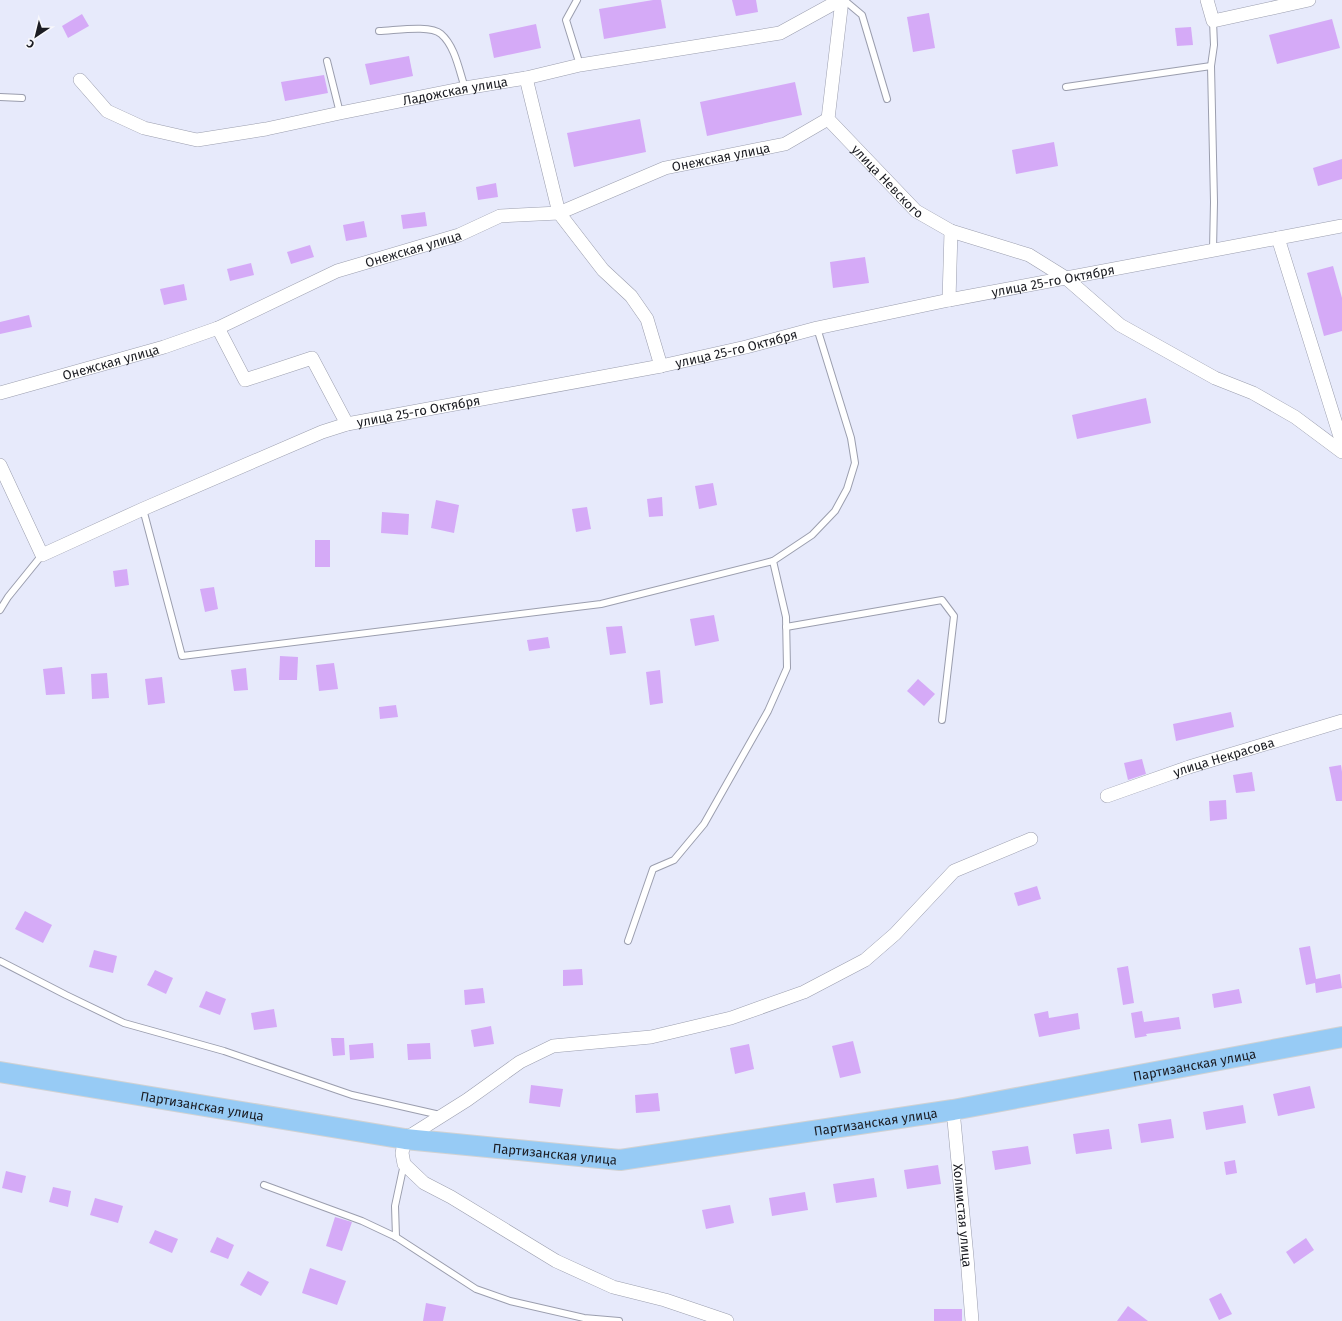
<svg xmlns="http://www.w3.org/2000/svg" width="1342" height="1321" font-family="'Fira Sans',sans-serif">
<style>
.building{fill:#d5aaf7}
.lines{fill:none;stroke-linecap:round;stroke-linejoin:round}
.service-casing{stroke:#9b9eae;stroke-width:8}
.minor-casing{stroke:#9b9eae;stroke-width:14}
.primary-casing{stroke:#d1d2d3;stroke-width:22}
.service{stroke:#fff;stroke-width:6}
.minor{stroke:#fff;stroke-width:13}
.primary{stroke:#97cbf5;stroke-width:20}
.labels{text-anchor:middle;stroke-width:3;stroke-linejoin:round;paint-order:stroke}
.street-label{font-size:13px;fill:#1b1c22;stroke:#f8f8fc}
</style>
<rect width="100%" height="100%" fill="#e7eafb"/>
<g class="building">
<polygon points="653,0 661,0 666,28 604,39 599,9"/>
<polygon points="732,0 756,0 758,12 736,16"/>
<polygon points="929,13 935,48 913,52 907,17"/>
<polygon points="82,14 89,26 68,38 62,26"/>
<polygon points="1332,19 1340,48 1277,64 1269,35"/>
<polygon points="536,24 541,48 494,58 489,34"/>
<polygon points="1191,27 1193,45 1177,46 1175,28"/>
<polygon points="409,56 413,76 370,85 365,64"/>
<polygon points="324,75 328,93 285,101 281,82"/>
<polygon points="795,82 802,115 707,136 700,102"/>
<polygon points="640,119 646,152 574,167 567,133"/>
<polygon points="1054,142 1058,166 1016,174 1012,150"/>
<polygon points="1342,159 1342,179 1318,186 1313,168"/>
<polygon points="496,183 498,197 478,200 476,187"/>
<polygon points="425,212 427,226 403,229 401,215"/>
<polygon points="364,221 367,237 346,241 343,225"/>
<polygon points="310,245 314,257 291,264 287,252"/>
<polygon points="865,257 869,283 833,288 830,262"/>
<polygon points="251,263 254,275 230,281 227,269"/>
<polygon points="1333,266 1342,298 1342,331 1324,336 1307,273"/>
<polygon points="184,284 187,300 164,305 160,289"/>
<polygon points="29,315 32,327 0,334 0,322"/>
<polygon points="1146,398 1151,423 1077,439 1072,415"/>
<polygon points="713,483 717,505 699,509 695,486"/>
<polygon points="662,497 663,516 649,517 647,499"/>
<polygon points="436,500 459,505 454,533 431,528"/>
<polygon points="587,507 591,529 576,532 572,509"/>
<polygon points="382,512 409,514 408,535 381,533"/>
<rect x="315" y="540" width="15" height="27"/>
<polygon points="127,569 129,585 115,587 113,571"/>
<polygon points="214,587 218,609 205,612 200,589"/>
<polygon points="714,615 719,641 695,646 690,619"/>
<polygon points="622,626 626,653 610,655 606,627"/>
<polygon points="548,637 550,648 529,651 527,640"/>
<polygon points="280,656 298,657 297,680 279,680"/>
<polygon points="334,663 338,689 319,691 316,665"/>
<polygon points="62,667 65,694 46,695 43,669"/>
<polygon points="246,668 248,690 234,691 231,670"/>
<polygon points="660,670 663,703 650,705 646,672"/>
<polygon points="107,673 109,698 92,699 91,674"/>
<polygon points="162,677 165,703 148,705 145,679"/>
<polygon points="918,679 935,694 924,706 907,691"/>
<polygon points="396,705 398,717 380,719 379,707"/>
<polygon points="1231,712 1234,727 1176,741 1173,724"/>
<polygon points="1142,759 1146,774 1128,780 1124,763"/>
<polygon points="1341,765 1342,772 1342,801 1336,801 1329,767"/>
<polygon points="1252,772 1255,791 1236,793 1233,775"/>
<polygon points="1226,800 1227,819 1210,821 1209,801"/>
<polygon points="1037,886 1041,899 1018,906 1014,893"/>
<polygon points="25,911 52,925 43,943 15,929"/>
<polygon points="1310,946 1316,979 1340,974 1342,988 1316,993 1315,983 1306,985 1299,948"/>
<polygon points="94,950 117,956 113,973 89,967"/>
<polygon points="1128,966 1134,1003 1123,1005 1117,968"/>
<polygon points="582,969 583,985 563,986 563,970"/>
<polygon points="155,970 173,978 166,994 147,985"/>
<polygon points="483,988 485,1003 465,1005 464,990"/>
<polygon points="1239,989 1242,1003 1214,1008 1212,994"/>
<polygon points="206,991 226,999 220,1015 199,1007"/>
<polygon points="274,1009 277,1027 254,1030 251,1013"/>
<polygon points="1048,1011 1049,1018 1078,1013 1080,1029 1039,1037 1034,1014"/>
<polygon points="1142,1011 1144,1022 1179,1017 1181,1029 1146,1034 1147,1036 1135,1038 1131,1013"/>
<polygon points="491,1026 494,1044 474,1047 471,1030"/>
<polygon points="331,1038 344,1038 345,1055 333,1056"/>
<polygon points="853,1041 861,1073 840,1078 832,1046"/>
<polygon points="373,1043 374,1058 350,1060 349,1045"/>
<polygon points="430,1043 431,1059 408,1060 407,1044"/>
<polygon points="749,1044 754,1069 735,1074 730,1048"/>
<polygon points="531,1085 563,1089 560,1107 529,1103"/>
<polygon points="1310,1086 1315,1108 1278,1116 1273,1094"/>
<polygon points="658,1093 660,1111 636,1113 635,1095"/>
<polygon points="1243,1105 1246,1123 1206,1130 1203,1112"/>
<polygon points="1171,1119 1174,1138 1141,1143 1138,1124"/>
<polygon points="1109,1129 1112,1149 1076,1154 1073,1134"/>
<polygon points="1028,1146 1031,1164 995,1170 992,1151"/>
<polygon points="1235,1160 1237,1173 1226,1175 1224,1162"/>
<polygon points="938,1165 941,1184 907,1189 904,1170"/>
<polygon points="6,1171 26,1176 22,1193 2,1188"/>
<polygon points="874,1178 877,1197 836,1203 833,1184"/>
<polygon points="53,1187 71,1191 68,1207 49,1202"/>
<polygon points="805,1192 808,1210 772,1216 769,1198"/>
<polygon points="95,1198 123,1206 118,1223 90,1215"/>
<polygon points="730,1205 734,1223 706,1229 702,1210"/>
<polygon points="335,1217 352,1222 342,1251 326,1246"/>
<polygon points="155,1230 178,1239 172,1253 149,1243"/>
<polygon points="217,1237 234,1245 228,1259 210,1252"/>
<polygon points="1306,1238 1314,1250 1294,1264 1286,1252"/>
<polygon points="310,1268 346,1281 337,1305 302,1293"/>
<polygon points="248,1271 269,1282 261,1296 240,1285"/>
<polygon points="1221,1293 1232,1314 1219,1320 1209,1299"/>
<polygon points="426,1303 446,1307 443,1321 423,1321"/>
<polygon points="1128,1306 1148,1321 1117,1321"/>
<rect x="934" y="1309" width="28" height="12"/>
</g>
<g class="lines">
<g class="service-casing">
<g id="service">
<polyline points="577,0 566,20 580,65"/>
<polyline points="844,0 862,15 887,99"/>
<path d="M379 31C393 31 430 24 441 34 455 46 459 70 465 88"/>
<polyline points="327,61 340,113"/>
<polyline points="1066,87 1211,66"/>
<polyline points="0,97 22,98"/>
<polyline points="1213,250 1214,202 1211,66 1214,45 1213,21"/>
<polyline points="143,509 182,656 601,604 773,561"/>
<polyline points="0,610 8,597 42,555"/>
<polyline points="786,627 942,600 954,616 942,720"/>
<polyline points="628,941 653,869 674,860 704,824 768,711 787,668 786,617 773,561 812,535 835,511 847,489 855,463 851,438 817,328"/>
<polyline points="0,961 66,995 124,1023 224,1051 352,1095 440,1115"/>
<polyline points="264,1185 362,1221 396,1237 476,1289 510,1301 584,1318 619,1321"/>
<polyline points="396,1237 395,1206 404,1164"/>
</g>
</g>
<g class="minor-casing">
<g id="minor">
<path id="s1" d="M842 0 828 119 916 211 951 231 1029 255 1066 278 1120 325 1215 378 1253 393 1295 417 1342 452"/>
<polyline points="1207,0 1213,21 1309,0"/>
<polyline points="526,78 559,213 603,270 631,296 647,319 661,366"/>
<path id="s2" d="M80 80 107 111 144 128 197 140 266 129 340 113 465 88 526 78 580 65 780 33 840 0"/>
<polyline points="1278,238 1342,443"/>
<polyline points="949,300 951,231"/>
<polyline points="218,328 245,380 312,358 347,424"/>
<path id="s3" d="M0 393 164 347 218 328 337 271 459 235 500 216 559 213 665 168 785 144 828 119"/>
<path id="s4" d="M0 465 42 555 143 509 322 432 347 424 661 366 746 347 817 328 949 300 1342 226"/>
<path id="s5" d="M1107 796 1189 767 1342 721"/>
<path id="s6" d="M953 1110 967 1257 972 1321"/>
<polyline points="727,1321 665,1300 613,1287 556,1261 451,1197 424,1183 404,1164 402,1153 405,1139 467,1100 520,1062 553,1046 651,1037 731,1018 804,992 865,960 895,934 954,871 1031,839"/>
</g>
</g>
<g class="primary-casing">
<g id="primary">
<path id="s7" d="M0 1072 405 1139 620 1160 953 1110 1342 1037"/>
</g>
</g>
<use href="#service" class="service"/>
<use href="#minor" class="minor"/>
<use href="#primary" class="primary"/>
</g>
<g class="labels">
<g class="street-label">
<text dy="5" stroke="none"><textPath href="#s2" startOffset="399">Ладожская улица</textPath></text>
<text dy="5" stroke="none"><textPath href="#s3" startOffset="763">Онежская улица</textPath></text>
<text dy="5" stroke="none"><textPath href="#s1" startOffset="206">улица Невского</textPath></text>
<text dy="5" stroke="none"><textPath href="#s3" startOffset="439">Онежская улица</textPath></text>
<text dy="5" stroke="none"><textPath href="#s4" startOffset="1152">улица 25-го Октября</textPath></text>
<text dy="5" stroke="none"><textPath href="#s4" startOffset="828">улица 25-го Октября</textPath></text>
<text dy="5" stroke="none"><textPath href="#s3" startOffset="115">Онежская улица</textPath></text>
<text dy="5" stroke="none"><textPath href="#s4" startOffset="504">улица 25-го Октября</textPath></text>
<text dy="5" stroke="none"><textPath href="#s5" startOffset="123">улица Некрасова</textPath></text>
<text dy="5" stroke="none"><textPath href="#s7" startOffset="1209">Партизанская улица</textPath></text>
<text dy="5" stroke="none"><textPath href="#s7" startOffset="205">Партизанская улица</textPath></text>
<text dy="5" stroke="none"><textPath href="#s7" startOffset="885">Партизанская улица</textPath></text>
<text dy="5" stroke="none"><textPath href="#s7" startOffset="561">Партизанская улица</textPath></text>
<text dy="5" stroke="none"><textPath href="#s6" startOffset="106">Холмистая улица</textPath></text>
</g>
</g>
<g transform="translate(36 36) rotate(215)" stroke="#f8f8fc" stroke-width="3" paint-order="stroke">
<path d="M0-3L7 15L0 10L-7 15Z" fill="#1b1c22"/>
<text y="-6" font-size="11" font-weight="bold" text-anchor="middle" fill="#1b1c22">С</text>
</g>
</svg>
